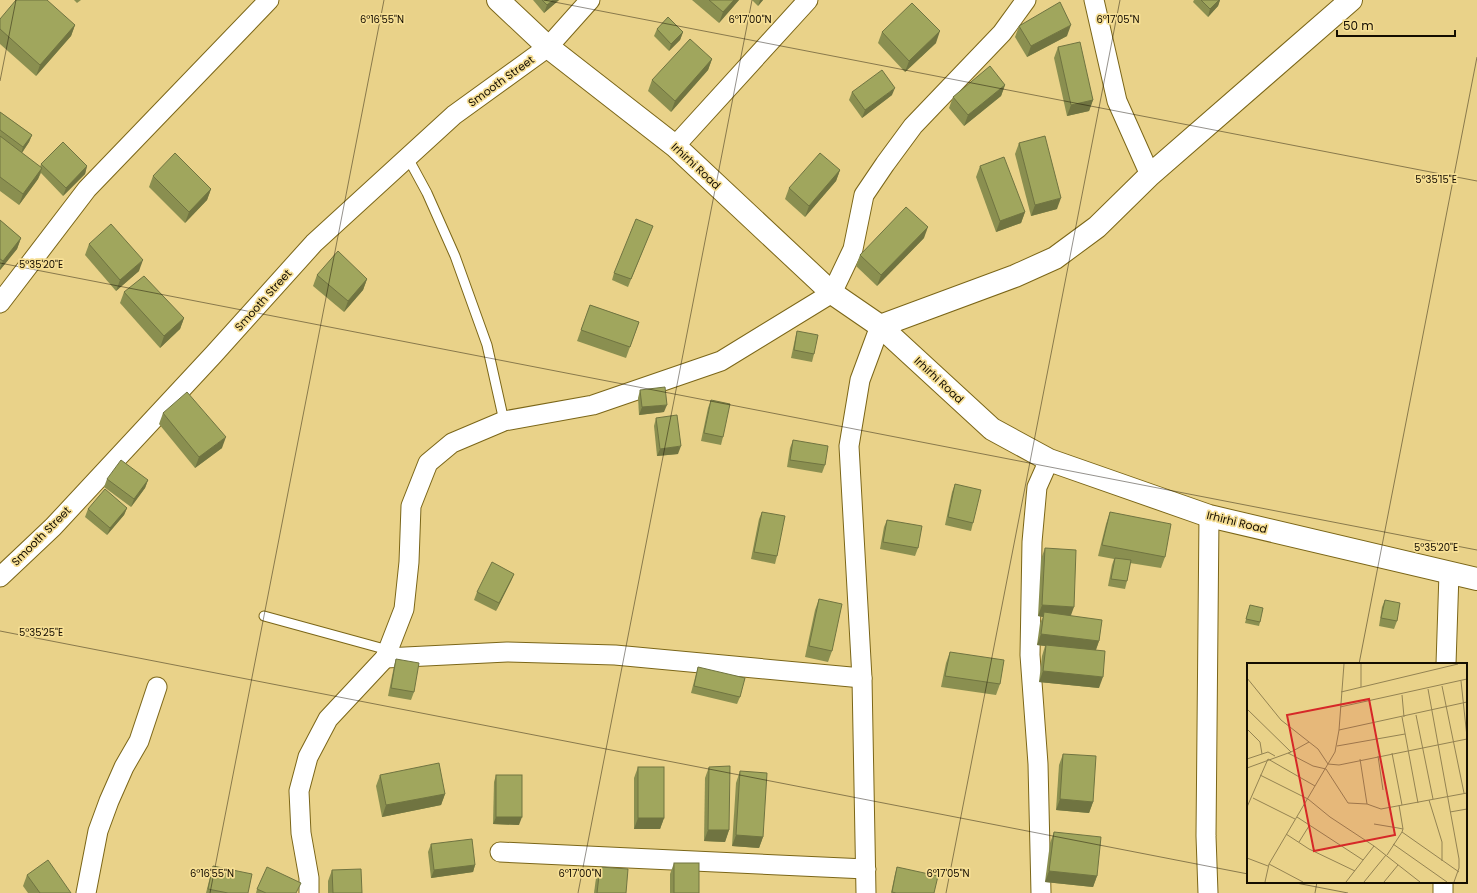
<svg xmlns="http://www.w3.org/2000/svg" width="1477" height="893" font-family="Poppins,sans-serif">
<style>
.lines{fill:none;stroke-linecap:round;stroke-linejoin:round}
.service-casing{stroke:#7b6618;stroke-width:11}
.minor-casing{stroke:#7b6618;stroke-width:21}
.tertiary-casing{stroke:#7b6618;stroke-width:24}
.service{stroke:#fff;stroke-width:9}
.minor{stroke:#fff;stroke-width:19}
.tertiary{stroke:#fff;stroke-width:22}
.wall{fill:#8a8f50}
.shaded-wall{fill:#707441}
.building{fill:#a0a65d;stroke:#707441}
.ticks{fill:none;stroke:#140d00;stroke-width:1;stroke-opacity:0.45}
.labels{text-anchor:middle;stroke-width:3.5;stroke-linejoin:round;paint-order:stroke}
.street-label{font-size:11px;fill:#140d00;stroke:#f6df95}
.inset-road{fill:none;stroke:#948352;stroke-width:1}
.view{fill:#d62828;fill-opacity:0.15;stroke:#d62828;stroke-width:2}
.inset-edge{fill:none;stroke:#140d00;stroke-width:2}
.ticks-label{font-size:10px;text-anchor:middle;fill:#140d00;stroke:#f6df95;stroke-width:3.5;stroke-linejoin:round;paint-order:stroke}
</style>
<rect width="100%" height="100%" fill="#e9d289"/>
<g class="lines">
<g class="service-casing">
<g id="service">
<polyline points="408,158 427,193 455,256 487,345 504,421"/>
<polyline points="264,616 388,650"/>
</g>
</g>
<g class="minor-casing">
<g id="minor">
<polyline points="1094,0 1117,101 1150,175"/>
<polyline points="675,146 808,0"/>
<polyline points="0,303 87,189 269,0"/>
<polyline points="0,577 53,527 214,354 314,243 454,115 548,47 590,0"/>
<polyline points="385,658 507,652 615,655 862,678"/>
<polyline points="1446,664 1449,573"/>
<polyline points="500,852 866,869"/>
<polyline points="1443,882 1443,893"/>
<polyline points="86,893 98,831 109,801 124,767 139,741 157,687"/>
<polyline points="309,893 309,878 301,833 299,791 308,757 328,719 385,658 404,609 409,562 411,506 428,463 452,443 504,421 593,405 721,361 832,293 853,249 864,195 885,164 913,126 1002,33 1026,0"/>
<polyline points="866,893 862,678 849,446 860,380 880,326"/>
<polyline points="1041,893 1038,764 1030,655 1032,542 1037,487 1049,460"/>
<polyline points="1208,893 1206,836 1209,516"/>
</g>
</g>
<g class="tertiary-casing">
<g id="tertiary">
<polyline points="498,0 548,47 675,146 832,293 880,326 992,429 1049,460 1209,516 1477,579"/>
<polyline points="880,326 1015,276 1055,258 1097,227 1150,175 1351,0"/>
</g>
</g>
<use href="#service" class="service"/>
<use href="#minor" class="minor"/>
<use href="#tertiary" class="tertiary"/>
</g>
<g class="wall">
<polygon points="74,0 81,0 77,3"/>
<polygon points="533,0 559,0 544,13"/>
<polygon points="692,0 739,0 719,23"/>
<polygon points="752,0 763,0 758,6"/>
<polygon points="1194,0 1220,0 1218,6 1208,17 1193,2"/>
<polygon points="0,19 75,25 71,36 36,76 0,44"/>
<polygon points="1019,26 1067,36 1027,57 1015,37"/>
<polygon points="657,29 683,32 680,40 669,51 654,36"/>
<polygon points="882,32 936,43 905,72 878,43"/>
<polygon points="1058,47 1093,100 1089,111 1067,116 1054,58"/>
<polygon points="712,59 708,70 671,112 648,91 652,80"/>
<polygon points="1005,85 1001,96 964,126 949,108 953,97"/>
<polygon points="852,92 892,95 862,118 849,100"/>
<polygon points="0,112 32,135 29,142 22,153 40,167 41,164 87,166 85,174 63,196 41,173 38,179 19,205 0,191"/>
<polygon points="1019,143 1057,209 1031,216 1015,154"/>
<polygon points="980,166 1025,212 1021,223 996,232 976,177"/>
<polygon points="840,170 836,181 805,217 785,199 789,188"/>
<polygon points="153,176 211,189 207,200 185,223 149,187"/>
<polygon points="0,220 21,238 17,249 0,270"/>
<polygon points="650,233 628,287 612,280 614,273"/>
<polygon points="924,238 877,286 856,266 860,255"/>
<polygon points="89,244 139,271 116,291 85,255"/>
<polygon points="317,275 367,279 363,290 344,312 313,286"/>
<polygon points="124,292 184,318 180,329 160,348 120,303"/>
<polygon points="590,305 639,322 626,358 577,341"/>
<polygon points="797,331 814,354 812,362 791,358 795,339"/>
<polygon points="640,390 664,412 639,415 638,398"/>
<polygon points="711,400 723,437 721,445 701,441 708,408"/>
<polygon points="163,413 222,448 195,468 159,424"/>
<polygon points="656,418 678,454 657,456 654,426"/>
<polygon points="793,440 825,465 822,473 787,467 790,448"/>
<polygon points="107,479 148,480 145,488 131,507 104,487"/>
<polygon points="955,484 973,523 971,531 945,525 952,492"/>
<polygon points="127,508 124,515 107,535 85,517 88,509"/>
<polygon points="762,512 777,556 775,564 751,559 759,519"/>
<polygon points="1110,512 1165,557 1161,568 1130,563 1127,581 1125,589 1108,586 1112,565 1114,559 1098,556 1106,524"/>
<polygon points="887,520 918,548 915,556 880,549 884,527"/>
<polygon points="1045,548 1070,616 1099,641 1096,650 1099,688 1039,682 1042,656 1045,646 1037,645 1040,623 1043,617 1038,616 1041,559"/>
<polygon points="514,574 511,581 496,611 474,600 477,592"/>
<polygon points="819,599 832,651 828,662 805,657 815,610"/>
<polygon points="1385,600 1397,621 1394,629 1379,626 1382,607"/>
<polygon points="1250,605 1260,622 1259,626 1245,623"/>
<polygon points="950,652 1000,684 996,695 941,687 946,663"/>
<polygon points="396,659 414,692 411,700 388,696 394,666"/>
<polygon points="698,667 740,697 737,704 691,693 696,674"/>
<polygon points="1063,754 1093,802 1089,813 1056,810 1059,765"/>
<polygon points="638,767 664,818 660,829 634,829 634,778"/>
<polygon points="709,767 729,830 725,842 704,841 705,778"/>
<polygon points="740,771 763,837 759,848 732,846 736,783"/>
<polygon points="380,775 445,794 441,805 382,817 376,786"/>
<polygon points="496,775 519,825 493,824 494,782"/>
<polygon points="1054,832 1097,876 1093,887 1045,882 1050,843"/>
<polygon points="431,844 475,865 473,872 431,878 428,852"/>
<polygon points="674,863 699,893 670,893 670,874"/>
<polygon points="213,866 248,893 206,893 211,873"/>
<polygon points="600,867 626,893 594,893 596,878"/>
<polygon points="897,867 934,893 891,893 895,874"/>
<polygon points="332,870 362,893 328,893 328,881"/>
<polygon points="27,875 71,893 28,893 23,886"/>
<polygon points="257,889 297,893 256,893"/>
</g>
<g class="shaded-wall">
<polygon points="553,0 559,0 544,13 547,5"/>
<polygon points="734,0 739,0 719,23 723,12"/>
<polygon points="760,0 763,0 758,6"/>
<polygon points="1219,0 1220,0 1218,6 1208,17 1210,9"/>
<polygon points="75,25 71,36 36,76 40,65"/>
<polygon points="1071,25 1067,36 1027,57 1031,46"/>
<polygon points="940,31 936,43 905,72 909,61"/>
<polygon points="683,32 680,40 669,51 671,44"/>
<polygon points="712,59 708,70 671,112 675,101"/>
<polygon points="1005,85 1001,96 964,126 968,115"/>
<polygon points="895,88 892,95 862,118 865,110"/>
<polygon points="1093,100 1089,111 1067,116 1071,105"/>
<polygon points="32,135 29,142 21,154 23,147"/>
<polygon points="87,166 85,174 63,196 66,188"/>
<polygon points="42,168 38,179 19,205 23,194"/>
<polygon points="840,170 836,181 805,217 809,206"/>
<polygon points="211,189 207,200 185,223 189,212"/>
<polygon points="1061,198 1057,209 1031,216 1035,205"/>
<polygon points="1025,212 1021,223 996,232 1000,221"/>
<polygon points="928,227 924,238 877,286 881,275"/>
<polygon points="21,238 17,249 0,270 0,268 3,261"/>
<polygon points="143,260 139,271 116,291 120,280"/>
<polygon points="367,279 363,290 344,312 348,301"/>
<polygon points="184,318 180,329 160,348 164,336"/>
<polygon points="667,405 664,412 639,415 642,407"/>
<polygon points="226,437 222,448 195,468 199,457"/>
<polygon points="681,446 678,454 657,456 660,449"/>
<polygon points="148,480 145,488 131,507 134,499"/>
<polygon points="127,508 124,515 107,535 110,528"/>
<polygon points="514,574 511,581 496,611 499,603"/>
<polygon points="1042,605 1074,607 1070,618 1044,612 1043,617 1038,616"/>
<polygon points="1041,634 1099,641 1095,652 1037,645"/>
<polygon points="1043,671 1103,677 1099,688 1039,682"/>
<polygon points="445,794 441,805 382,817 386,805"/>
<polygon points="1060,799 1093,802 1089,813 1056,810"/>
<polygon points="496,817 522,817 519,825 493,824"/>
<polygon points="638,818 664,818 660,829 634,829"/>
<polygon points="708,830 729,830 725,842 704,841"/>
<polygon points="736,835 763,837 759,848 732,846"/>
<polygon points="475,865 473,872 431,878 434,870"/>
<polygon points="1049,871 1097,876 1093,887 1045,882"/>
</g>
<g class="building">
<polygon points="16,0 47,0 75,25 40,65 0,29 0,19"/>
<polygon points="542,0 553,0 547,5"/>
<polygon points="709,0 734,0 723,12"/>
<polygon points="1201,0 1219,0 1210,9"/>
<polygon points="1060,2 1071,25 1031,46 1019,26"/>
<polygon points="912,3 940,31 909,61 882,32"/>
<polygon points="668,17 683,32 671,44 657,29"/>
<polygon points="690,39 712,59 675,101 652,80"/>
<polygon points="1080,42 1093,100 1071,105 1058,47"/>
<polygon points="990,66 1005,85 968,115 953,97"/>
<polygon points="882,70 895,88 865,110 852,92"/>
<polygon points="0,112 32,135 23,147 0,130"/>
<polygon points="0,136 42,168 23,194 0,177"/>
<polygon points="1045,136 1061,198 1035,205 1019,143"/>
<polygon points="63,142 87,166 66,188 41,164"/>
<polygon points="175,153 211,189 189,212 153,176"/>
<polygon points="820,153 840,170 809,206 789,188"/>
<polygon points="1004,157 1025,212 1000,221 980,166"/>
<polygon points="906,207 928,227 881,275 860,255"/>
<polygon points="636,219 653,226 631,279 614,273"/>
<polygon points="0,220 21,238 3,261 0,259"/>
<polygon points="111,224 143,260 120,280 89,244"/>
<polygon points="338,251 367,279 348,301 317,275"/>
<polygon points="144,276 184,318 164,336 124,292"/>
<polygon points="590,305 639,322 630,347 581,330"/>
<polygon points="797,331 818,335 814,354 794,350"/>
<polygon points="665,387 667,405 642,407 640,390"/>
<polygon points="187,392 226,437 199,457 163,413"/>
<polygon points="711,400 730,404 723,437 704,433"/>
<polygon points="677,415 681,446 660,449 656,418"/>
<polygon points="793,440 828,446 825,465 790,460"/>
<polygon points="121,460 148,480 134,499 107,479"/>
<polygon points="955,484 981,490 973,523 948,517"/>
<polygon points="105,489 127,508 110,528 88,509"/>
<polygon points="762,512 785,516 777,556 754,552"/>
<polygon points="1110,512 1171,524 1165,557 1102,545"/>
<polygon points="887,520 922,526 918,548 883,542"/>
<polygon points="1045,548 1076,550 1074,607 1042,605"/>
<polygon points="1115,558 1131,560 1127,581 1111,579"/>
<polygon points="492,562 514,574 499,603 477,592"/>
<polygon points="819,599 842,604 832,651 809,646"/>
<polygon points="1385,600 1400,603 1397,621 1381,618"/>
<polygon points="1250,605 1263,608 1260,622 1246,619"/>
<polygon points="1044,612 1102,620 1099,641 1041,634"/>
<polygon points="1046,645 1105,651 1103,677 1043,671"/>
<polygon points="950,652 1004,660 1000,684 945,676"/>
<polygon points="396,659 419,663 414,692 391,688"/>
<polygon points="698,667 745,678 740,697 694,686"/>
<polygon points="1063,754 1096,756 1093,802 1060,799"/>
<polygon points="439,763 445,794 386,805 380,775"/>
<polygon points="730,766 729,830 708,830 709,767"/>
<rect x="638" y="767" width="26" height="51"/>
<polygon points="740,771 767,773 763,837 736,835"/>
<rect x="496" y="775" width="26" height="42"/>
<polygon points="1054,832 1101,837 1097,876 1049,871"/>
<polygon points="472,839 475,865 434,870 431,844"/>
<polygon points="48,860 71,893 40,893 27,875"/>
<rect x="674" y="863" width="25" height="30"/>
<polygon points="213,866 252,874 248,893 228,893 208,889"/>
<polygon points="267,867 301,883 296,893 266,893 257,889"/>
<polygon points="600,867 628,869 626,893 597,893"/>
<polygon points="897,867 938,876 934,893 896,893 892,892"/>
<polygon points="361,869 362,893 333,893 332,870"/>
</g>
<path class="ticks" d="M544 0 1477 181M0 81 16 0M0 263 1477 550M0 631 1248 874M1359 664 1477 57M1291 882 1348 893M210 893 384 0M578 893 752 0M946 893 1120 0M1315 893 1317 882"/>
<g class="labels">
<g class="street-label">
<text transform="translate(501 81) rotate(-36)" y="4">Smooth Street</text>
<text transform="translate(696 166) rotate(43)" y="4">Irhirhi Road</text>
<text transform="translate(263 300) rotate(-48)" y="4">Smooth Street</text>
<text transform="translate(939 380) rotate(43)" y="4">Irhirhi Road</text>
<text transform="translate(1237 522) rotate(14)" y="4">Irhirhi Road</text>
<text transform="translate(41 536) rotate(-45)" y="4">Smooth Street</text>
</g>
</g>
<g transform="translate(1247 663)">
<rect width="220" height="220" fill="#e9d289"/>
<path class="inset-road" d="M114 1V24M0 15 34 57 71 86 81 101 92 102 220 76M214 18 220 74M195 23 217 130M181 26 212 196V205L207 219M94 29 211 1M155 32 157 54M93 44 220 16M0 46 44 89M169 52 186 136M155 54 171 140M0 66 13 79 15 91M92 67 220 39M90 83 158 71M41 90 66 103 79 106 101 140 120 141 134 146 220 130M145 90 155 142M131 93 136 127M0 96 21 89 28 93M113 96 120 141M0 105 44 89 62 79M13 112 61 136 83 154 127 183 173 219M6 135 48 156M182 137 195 179V198M152 142 156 166M0 144 21 96 68 123M203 149 220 146M50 154 116 197M127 161 151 165 156 166 155 169M39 171 62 186 108 208M52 179 62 163M146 181 200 219M140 192 155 169 212 209M0 195 21 203M22 201 56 219M18 219 22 201 88 89 92 67 97 1M99 219 127 183M117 219 139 192M137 219 151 202"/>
<path class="view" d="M122 36 148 172 67 188 40 52Z"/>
<rect width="220" height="220" class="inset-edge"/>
</g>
<g class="ticks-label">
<text x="382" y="23">6°16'55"N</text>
<text x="750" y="23">6°17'00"N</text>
<text x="1118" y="23">6°17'05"N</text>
<text x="1436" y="183">5°35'15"E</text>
<text x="41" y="268">5°35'20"E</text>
<text x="1436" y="551">5°35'20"E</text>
<text x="41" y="636">5°35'25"E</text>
<text x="212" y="877">6°16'55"N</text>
<text x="580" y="877">6°17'00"N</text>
<text x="948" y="877">6°17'05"N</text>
</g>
<path d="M1337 30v6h118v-6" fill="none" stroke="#140d00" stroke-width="2"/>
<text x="1343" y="30" font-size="12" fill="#140d00" stroke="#f6df95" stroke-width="3" paint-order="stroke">50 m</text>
</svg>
